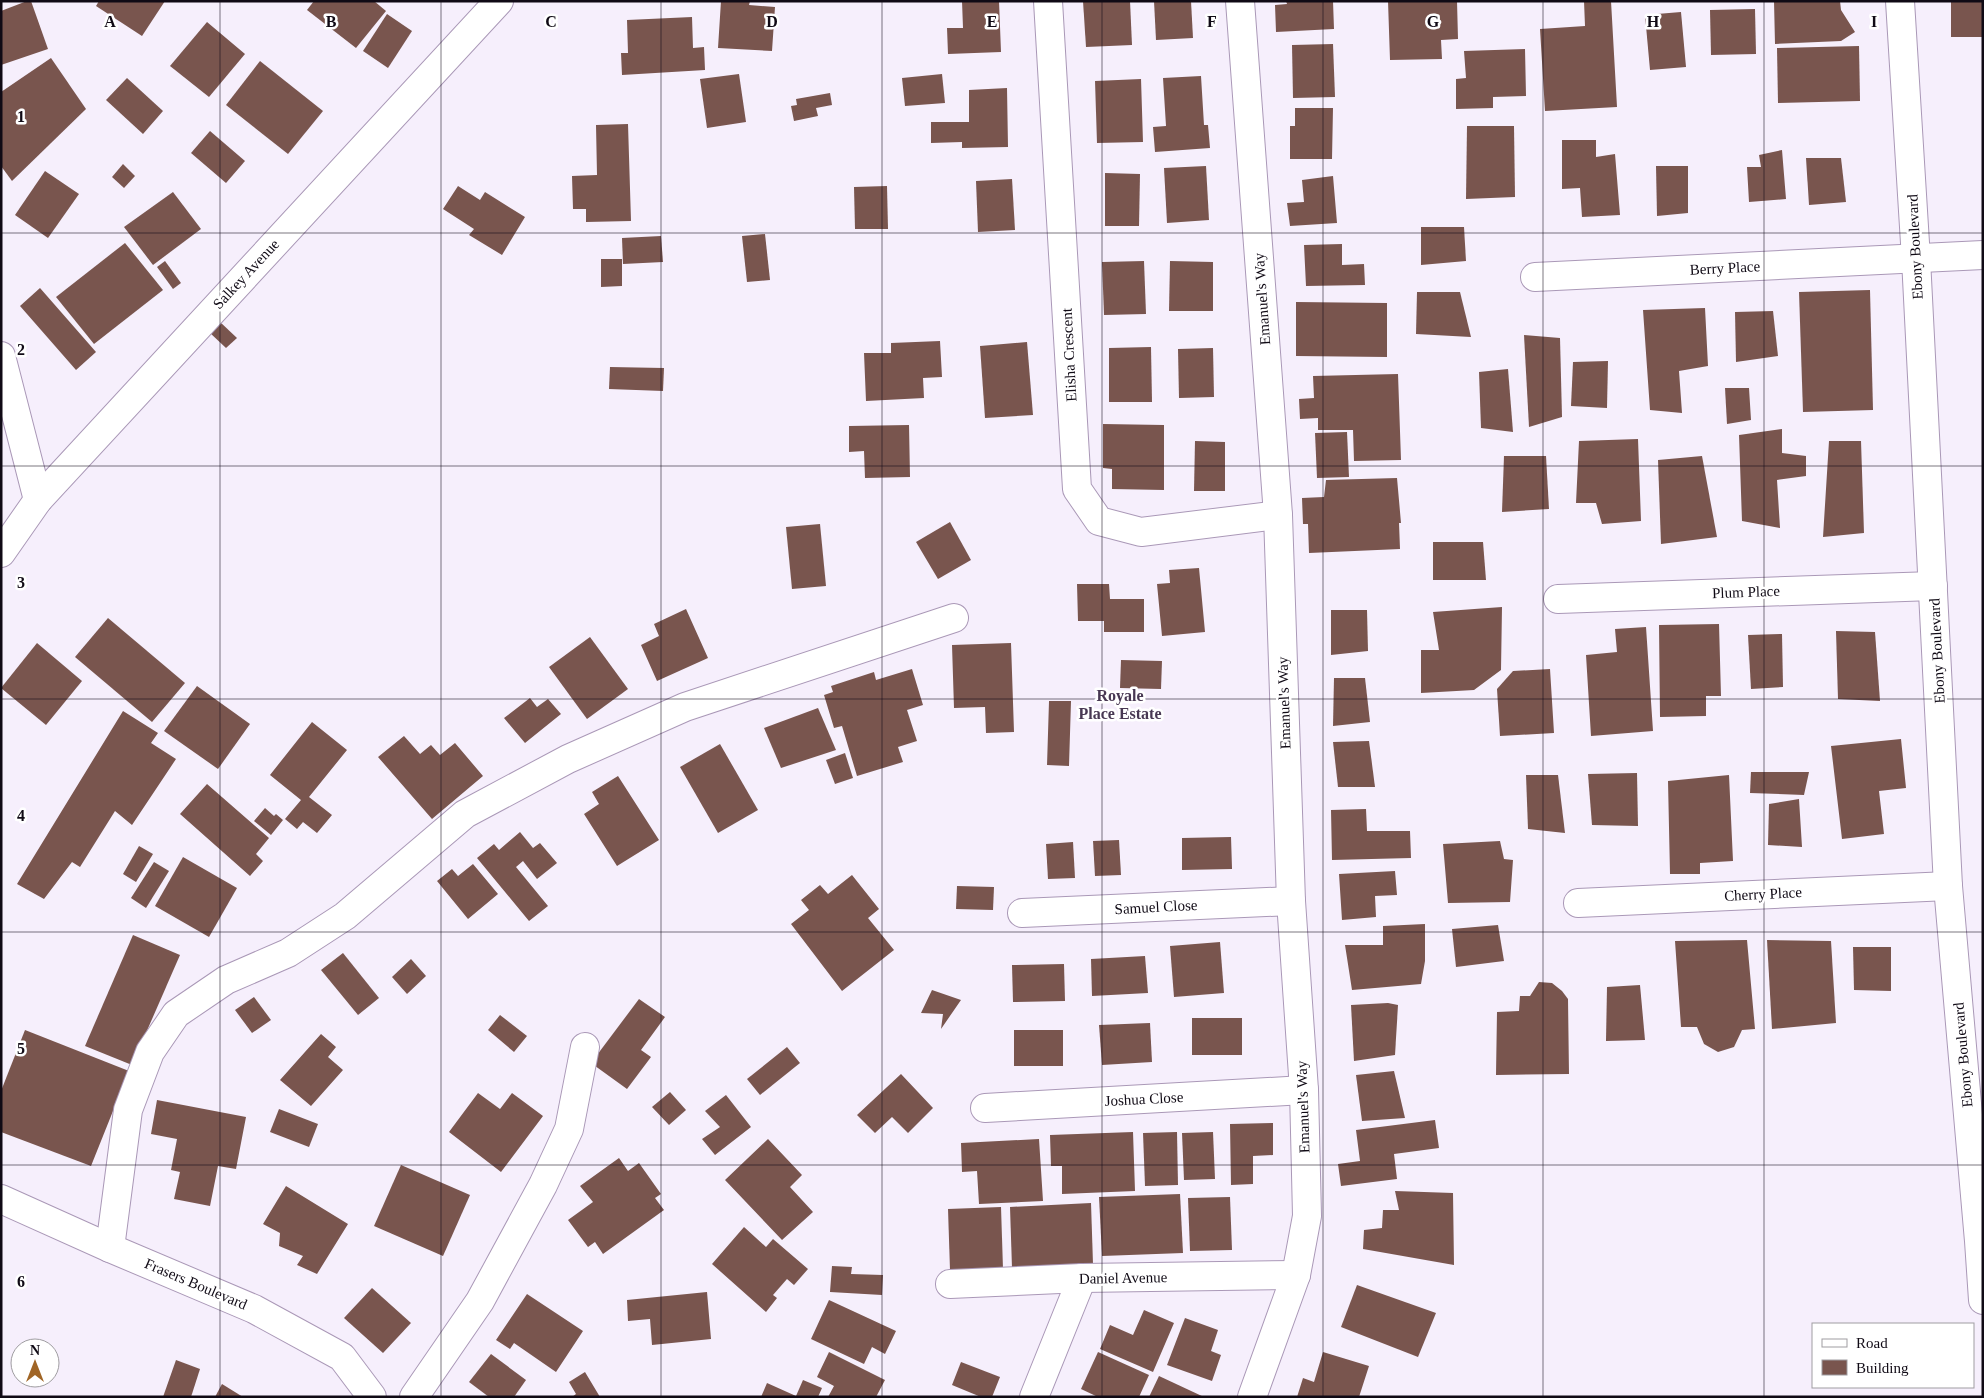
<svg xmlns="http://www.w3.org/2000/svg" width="1984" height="1398" font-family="Georgia,serif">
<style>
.building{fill:#79554e}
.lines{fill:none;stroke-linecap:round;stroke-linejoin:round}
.street-casing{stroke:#aa98b7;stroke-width:30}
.street{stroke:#fff;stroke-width:28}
.grid{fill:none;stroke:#100a15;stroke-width:1;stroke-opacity:0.55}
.labels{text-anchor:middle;stroke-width:5;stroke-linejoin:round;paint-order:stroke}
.street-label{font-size:15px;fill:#100a15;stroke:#fff}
.neighbourhood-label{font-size:16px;font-weight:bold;fill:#483853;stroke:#fff}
.grid-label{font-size:16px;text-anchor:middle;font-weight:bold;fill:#100a15;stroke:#fff;stroke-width:5;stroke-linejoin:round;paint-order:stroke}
</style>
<rect width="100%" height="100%" fill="#f6effc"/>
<g class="building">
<polygon points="27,1 31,1 48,49 1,65 1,11"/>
<polygon points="99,1 165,1 142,36 96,6"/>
<polygon points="314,1 374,1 386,11 356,48 307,10"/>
<polygon points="721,1 750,1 749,5 775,7 772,51 718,48"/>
<polygon points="962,1 999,1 1001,52 948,54 947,28 963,28"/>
<polygon points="1083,1 1130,1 1132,45 1086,47"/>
<polygon points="1154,1 1191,1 1193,38 1156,40"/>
<polygon points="1286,1 1333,1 1334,29 1276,32 1275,5 1287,4"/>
<polygon points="1388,1 1457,1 1458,39 1441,40 1442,59 1390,60"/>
<polygon points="1584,1 1611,1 1617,107 1545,111 1540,29 1585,26"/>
<polygon points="1774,1 1840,1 1841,10 1855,32 1841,41 1775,44"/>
<rect x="1951" y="1" width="32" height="36"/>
<polygon points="1755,9 1756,54 1711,55 1710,10"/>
<polygon points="1681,12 1686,67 1650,70 1645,15"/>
<polygon points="387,14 412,31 388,68 363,51"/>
<polygon points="692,17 693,48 704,47 705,70 622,75 621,53 628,53 627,20"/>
<polygon points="207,22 245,54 209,97 170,66"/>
<polygon points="1333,44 1335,97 1293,98 1292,45"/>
<polygon points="1859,46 1860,101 1778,103 1777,48"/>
<polygon points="1525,49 1526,96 1493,97 1493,108 1456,109 1456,79 1466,78 1464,51"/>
<polygon points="51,58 86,109 12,181 1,166 1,92"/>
<polygon points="260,61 323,111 288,154 226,105"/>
<polygon points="739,74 746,122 707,128 700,79"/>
<polygon points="942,74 945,103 905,106 902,78"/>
<polygon points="1201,76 1204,125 1208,125 1210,148 1155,152 1153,127 1166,126 1163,78"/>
<polygon points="127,78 163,111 143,134 106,100"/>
<polygon points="1141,79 1143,142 1097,143 1095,81"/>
<polygon points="1007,88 1008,147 962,148 962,142 931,143 931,122 969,122 969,90"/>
<polygon points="830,93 832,105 816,108 818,116 794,121 791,106 797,105 796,99"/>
<polygon points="1295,108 1333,108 1332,159 1290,159 1290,126 1295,126"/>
<polygon points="628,124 631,221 586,222 586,209 573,209 572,176 597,175 596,125"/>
<polygon points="1467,126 1514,126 1515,197 1466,199"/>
<polygon points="210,131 245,161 226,183 191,153"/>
<polygon points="1562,140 1596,140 1596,157 1615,154 1620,215 1582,217 1580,188 1562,189"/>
<polygon points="1782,150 1786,199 1749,202 1747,167 1761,167 1759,155"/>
<polygon points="1806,158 1841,158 1846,202 1809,205"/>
<polygon points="123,164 135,176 124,188 112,177"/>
<polygon points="1206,166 1209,220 1167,223 1164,168"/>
<polygon points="1656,166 1688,166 1688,213 1657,216"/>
<polygon points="45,171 79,194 48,238 15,215"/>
<polygon points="1105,173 1140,174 1139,226 1105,226"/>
<polygon points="1333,176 1337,223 1290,226 1287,203 1304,202 1302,180"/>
<polygon points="1012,179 1015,230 978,232 976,181"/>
<polygon points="458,186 480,200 485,192 525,217 502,255 469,235 474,229 443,209"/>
<polygon points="887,186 888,229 855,229 854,187"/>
<polygon points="173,192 201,229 153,265 124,227"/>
<polygon points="1421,227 1464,227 1466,261 1421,265"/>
<polygon points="765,234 770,280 747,282 742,236"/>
<polygon points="661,236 663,262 623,264 622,238"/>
<polygon points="125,243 163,290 94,344 56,297"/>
<polygon points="1342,244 1342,265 1364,264 1365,285 1306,286 1304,245"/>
<polygon points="601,259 622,259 622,286 601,287"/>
<polygon points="165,261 181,283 173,289 157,267"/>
<polygon points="1144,261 1146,314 1104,315 1102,262"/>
<polygon points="1170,261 1213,262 1213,311 1169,311"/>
<polygon points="40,288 96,352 76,370 20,306"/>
<polygon points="1870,290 1873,410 1803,412 1799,292"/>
<polygon points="1417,292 1460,292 1471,337 1416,334"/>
<polygon points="1296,302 1387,303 1387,357 1296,356"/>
<polygon points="1705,308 1708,366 1679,371 1682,413 1650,410 1643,310"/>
<polygon points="1773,311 1778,356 1736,362 1735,312"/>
<polygon points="219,321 237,338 226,348 209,332"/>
<polygon points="1524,335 1560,338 1562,417 1529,427"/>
<polygon points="940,341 942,377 923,378 924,398 866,401 864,353 891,353 891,343"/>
<polygon points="1027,342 1033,415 985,418 980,346"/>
<polygon points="1151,347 1152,402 1109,402 1109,348"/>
<polygon points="1213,348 1214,397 1179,398 1178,349"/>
<polygon points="1608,361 1607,408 1571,406 1573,362"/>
<polygon points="610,367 664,368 663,391 609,389"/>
<polygon points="1508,369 1513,432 1481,428 1479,372"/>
<polygon points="1398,374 1401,460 1354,461 1353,430 1318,430 1318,418 1300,419 1299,399 1314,398 1313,376"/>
<polygon points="1725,388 1749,388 1751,420 1727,424"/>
<polygon points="1103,424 1164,425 1164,490 1112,489 1112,469 1103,468"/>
<polygon points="909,425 910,477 865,478 864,451 849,452 849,426"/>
<polygon points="1782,429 1782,453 1806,456 1806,476 1777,480 1780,528 1742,521 1739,435"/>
<polygon points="1347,432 1349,477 1317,478 1315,433"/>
<polygon points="1638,439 1641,521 1602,524 1596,503 1576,503 1579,441"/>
<polygon points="1195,441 1225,442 1225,491 1194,491"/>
<polygon points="1829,441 1861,441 1864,533 1823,537"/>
<polygon points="1504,456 1546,456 1549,509 1502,512"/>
<polygon points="1702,456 1717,537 1661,544 1658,460"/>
<polygon points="1397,478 1401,523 1399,523 1400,549 1309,553 1308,524 1303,524 1302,498 1324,497 1326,480"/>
<polygon points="950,522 971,560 938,579 916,542"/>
<polygon points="820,524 826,586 792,589 786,527"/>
<polygon points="1433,542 1483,542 1486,580 1433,580"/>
<polygon points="1199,568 1205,632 1162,636 1157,584 1170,583 1169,570"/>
<polygon points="1077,584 1109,584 1110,599 1144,599 1144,632 1104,632 1104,621 1078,621"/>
<polygon points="1502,607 1501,670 1474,690 1421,693 1421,650 1439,650 1433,612"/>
<polygon points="686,609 708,658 657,681 641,645 659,636 654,624"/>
<polygon points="1331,610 1367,610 1368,651 1331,655"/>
<polygon points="108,618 185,683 152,722 75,657"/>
<polygon points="1719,624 1721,696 1706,696 1706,716 1660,717 1659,625"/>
<polygon points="1646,627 1653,731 1591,736 1586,655 1617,652 1615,629"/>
<polygon points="1836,631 1875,632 1880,701 1838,699"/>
<polygon points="1782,634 1783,687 1751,689 1748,635"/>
<polygon points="590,637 628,689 587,719 549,667"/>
<polygon points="37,643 82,681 46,725 1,688"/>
<polygon points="1011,643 1014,732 986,733 985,707 954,708 952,645"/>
<polygon points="1121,660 1162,661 1161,689 1120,688"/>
<polygon points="912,669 923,705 907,710 917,741 898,747 903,762 857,776 842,726 834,728 824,695 833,692 831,686 874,672 876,680"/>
<polygon points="1550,669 1554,733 1500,736 1497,689 1513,671"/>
<polygon points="1334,678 1365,678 1370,722 1333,726"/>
<polygon points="197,686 250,724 218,769 164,731"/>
<polygon points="530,698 537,707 548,699 561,714 525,743 504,718"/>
<polygon points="1049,701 1071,701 1069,766 1047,765"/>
<polygon points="818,708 836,750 781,768 764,728"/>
<polygon points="123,711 158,733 151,743 176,759 132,825 115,811 80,867 72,862 44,899 17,884"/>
<polygon points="312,722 347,750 309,797 332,815 317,833 303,822 297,829 285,819 301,800 270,775"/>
<polygon points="404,736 420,754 431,745 440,755 455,743 483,776 432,819 378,757"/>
<polygon points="1901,739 1906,788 1879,791 1884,834 1842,839 1831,746"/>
<polygon points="1369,741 1375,787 1338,787 1333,742"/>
<polygon points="720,744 758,810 718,833 680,767"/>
<polygon points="845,753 853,778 835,784 826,760"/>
<polygon points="1751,772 1809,772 1804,795 1750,793"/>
<polygon points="1637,773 1638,826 1592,825 1588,774"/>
<polygon points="1526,775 1558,775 1565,833 1528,829"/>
<polygon points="1729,775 1733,861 1700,863 1700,874 1670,874 1668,781"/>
<polygon points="618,776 659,840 617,866 584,814 599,804 592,792"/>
<polygon points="207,784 269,838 256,854 263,861 250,876 180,814"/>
<polygon points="1799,799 1802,847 1768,845 1769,804"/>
<polygon points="265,808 274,816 276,814 283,820 271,835 254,821"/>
<polygon points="1366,809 1367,831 1410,831 1411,858 1332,860 1331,810"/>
<polygon points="520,832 533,848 540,843 557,863 537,879 523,861 516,867 548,906 529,921 477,858 494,844 499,850"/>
<polygon points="1231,837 1232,869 1182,870 1182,838"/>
<polygon points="1119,840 1121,875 1095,876 1093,841"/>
<polygon points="1500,841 1504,859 1513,860 1510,902 1448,903 1443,844"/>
<polygon points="1073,842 1075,878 1048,879 1046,844"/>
<polygon points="139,846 153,854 136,882 123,874"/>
<polygon points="183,857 237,888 209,937 155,906"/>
<polygon points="154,862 169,871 146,908 131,898"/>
<polygon points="473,864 498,894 468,919 437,881 452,869 458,876"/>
<polygon points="1395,871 1397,895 1375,896 1376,917 1342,920 1339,874"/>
<polygon points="852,875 879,909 868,918 894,950 842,991 791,924 809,910 801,900 820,885 828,894"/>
<polygon points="957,886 994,887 993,910 956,909"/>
<polygon points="1425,924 1425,961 1421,984 1352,990 1345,945 1383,945 1383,926"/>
<polygon points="1498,925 1504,961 1456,967 1452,929"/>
<polygon points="133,935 180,955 132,1065 85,1046"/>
<polygon points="1747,940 1755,1029 1742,1030 1734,1047 1718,1052 1704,1044 1697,1027 1681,1027 1675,941"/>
<polygon points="1767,940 1831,941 1836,1023 1772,1029"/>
<polygon points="1220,942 1224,993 1174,997 1170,946"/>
<polygon points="1853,947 1891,947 1891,991 1854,990"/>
<polygon points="343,953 379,998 358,1015 321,970"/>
<polygon points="1145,956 1148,993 1092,996 1091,959"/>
<polygon points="411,959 426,976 407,994 392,977"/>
<polygon points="1064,964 1065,1001 1013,1002 1012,965"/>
<polygon points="1539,982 1552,983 1562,991 1568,999 1569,1074 1496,1075 1497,1012 1519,1011 1520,996 1530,996"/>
<polygon points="1640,985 1645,1040 1606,1041 1607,987"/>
<polygon points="932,990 961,1000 941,1029 943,1014 921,1013"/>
<polygon points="254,997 271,1020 252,1033 235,1010"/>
<polygon points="639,999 665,1017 641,1050 651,1057 627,1089 591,1063"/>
<polygon points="1388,1003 1398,1005 1395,1055 1354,1061 1351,1005"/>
<polygon points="500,1015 527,1036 514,1052 488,1030"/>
<rect x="1192" y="1018" width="50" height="37"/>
<polygon points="1150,1023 1152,1062 1102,1065 1099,1025"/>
<polygon points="25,1030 129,1071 91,1166 1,1132 1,1091"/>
<rect x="1014" y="1030" width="49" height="36"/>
<polygon points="321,1034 336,1047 328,1057 343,1070 311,1106 280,1080"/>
<polygon points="787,1047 800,1063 760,1095 747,1079"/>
<polygon points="1394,1071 1405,1118 1362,1121 1356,1075"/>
<polygon points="901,1074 933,1108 908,1133 892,1117 875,1133 857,1115"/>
<polygon points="670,1092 686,1110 669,1125 652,1107"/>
<polygon points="478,1093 500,1109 512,1093 543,1116 501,1172 449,1132"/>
<polygon points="726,1095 751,1127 715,1155 702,1139 720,1127 705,1111"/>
<polygon points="157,1100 246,1117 236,1169 218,1166 210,1206 174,1199 180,1172 171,1170 177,1139 151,1134"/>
<polygon points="279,1109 318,1124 309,1147 270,1132"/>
<polygon points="1435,1120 1439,1148 1394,1154 1397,1179 1341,1186 1338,1164 1360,1161 1356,1130"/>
<polygon points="1273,1123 1273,1155 1253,1156 1253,1184 1231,1185 1230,1124"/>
<polygon points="1133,1132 1135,1191 1062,1194 1062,1166 1051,1166 1050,1135"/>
<polygon points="1177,1132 1178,1185 1145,1186 1143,1133"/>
<polygon points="1213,1132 1215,1179 1184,1180 1182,1133"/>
<polygon points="768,1139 802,1175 790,1187 813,1212 782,1240 725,1180"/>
<polygon points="1039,1139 1043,1201 979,1204 977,1171 962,1172 961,1143"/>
<polygon points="619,1158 628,1171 639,1163 661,1194 655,1198 664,1210 603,1254 595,1242 588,1247 568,1220 593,1202 580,1186"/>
<polygon points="401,1165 470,1195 443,1256 374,1226"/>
<polygon points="286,1186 348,1224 317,1274 297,1265 303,1256 279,1246 280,1233 263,1224"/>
<polygon points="1395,1191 1453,1193 1454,1265 1363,1249 1364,1230 1382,1228 1383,1210 1399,1210"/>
<polygon points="1180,1194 1183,1253 1102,1256 1099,1197"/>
<polygon points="1230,1197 1232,1250 1190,1251 1188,1198"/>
<polygon points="1091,1203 1093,1264 1012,1268 1010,1207"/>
<polygon points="1001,1207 1003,1269 950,1270 948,1209"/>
<polygon points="744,1227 766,1247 773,1239 808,1269 794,1285 787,1279 773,1295 777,1298 766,1312 712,1264"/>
<polygon points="832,1266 852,1267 851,1274 883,1275 882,1295 830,1292"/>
<polygon points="1357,1285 1436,1313 1418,1357 1341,1327"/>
<polygon points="372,1288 411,1323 383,1353 344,1318"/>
<polygon points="707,1292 711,1339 652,1345 650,1319 628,1321 627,1300"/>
<polygon points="527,1294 583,1331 556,1372 514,1343 510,1349 496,1340"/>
<polygon points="829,1300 896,1331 885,1354 872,1347 864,1364 811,1339"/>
<polygon points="1144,1310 1174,1323 1153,1372 1100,1349 1110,1325 1133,1335"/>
<polygon points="1185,1318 1218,1330 1211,1351 1221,1355 1212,1381 1167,1365"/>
<polygon points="829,1352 885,1380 876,1397 828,1397 834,1386 817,1377"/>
<polygon points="1098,1352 1149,1375 1139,1397 1098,1397 1081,1389"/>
<polygon points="1323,1352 1369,1366 1359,1397 1297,1397 1303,1378 1314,1382"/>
<polygon points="491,1354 526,1380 514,1397 489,1397 469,1382"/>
<polygon points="176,1360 200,1369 191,1397 163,1397"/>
<polygon points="961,1362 1000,1377 992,1397 981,1397 952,1385"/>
<polygon points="585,1372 600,1397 572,1397 576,1394 569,1382"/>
<polygon points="1159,1376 1204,1397 1149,1397"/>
<polygon points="803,1380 822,1388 818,1397 761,1397 767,1383 796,1396"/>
<polygon points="222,1384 243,1397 215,1397"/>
</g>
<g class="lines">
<g class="street-casing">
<g id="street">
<polyline points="1048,1 1077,489 1099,521 1141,532 1278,515"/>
<polyline points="1240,1 1278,515 1291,901 1304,1090 1307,1216 1296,1275 1252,1397"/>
<polyline points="1900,1 1916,259 1948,886 1979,1241 1983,1300"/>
<polyline points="1535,277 1983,255"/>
<polyline points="1,356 38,500"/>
<polyline points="1,553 38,500 499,1"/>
<polyline points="1558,599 1933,586"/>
<polyline points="1578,903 1948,886"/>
<polyline points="1022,913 1291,901"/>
<polyline points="985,1108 1304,1090"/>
<polyline points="1,1199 110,1248 254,1309 342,1357 372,1397"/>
<polyline points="110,1248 128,1110 150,1052 176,1014 226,980 288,953 345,916 465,814 568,759 685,707 954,618"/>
<polyline points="950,1284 1082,1278 1296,1275"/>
<polyline points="414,1397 480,1301 543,1185 569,1129 585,1047"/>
<polyline points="1034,1397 1082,1278"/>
</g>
</g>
<use href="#street" class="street"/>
</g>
<path class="grid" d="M220 1V1397M441 1V1397M661 1V1397M882 1V1397M1102 1V1397M1323 1V1397M1543 1V1397M1764 1V1397M1 233H1983M1 466H1983M1 699H1983M1 932H1983M1 1165H1983"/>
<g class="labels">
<g class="street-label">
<text transform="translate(1915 247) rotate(-93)" y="5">Ebony Boulevard</text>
<text transform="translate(1725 268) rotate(-3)" y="5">Berry Place</text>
<text transform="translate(246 274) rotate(-47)" y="5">Salkey Avenue</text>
<text transform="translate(1262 299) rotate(-94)" y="5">Emanuel's Way</text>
<text transform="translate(1069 355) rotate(-93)" y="5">Elisha Crescent</text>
<text transform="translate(1746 592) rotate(-2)" y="5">Plum Place</text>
<text transform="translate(1937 651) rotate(-93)" y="5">Ebony Boulevard</text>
<text transform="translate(1284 703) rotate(-92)" y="5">Emanuel's Way</text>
<text transform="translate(1763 894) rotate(-3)" y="5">Cherry Place</text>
<text transform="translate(1156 907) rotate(-3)" y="5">Samuel Close</text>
<text transform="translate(1963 1055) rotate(-95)" y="5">Ebony Boulevard</text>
<text transform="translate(1144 1099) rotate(-3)" y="5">Joshua Close</text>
<text transform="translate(1303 1107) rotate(-92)" y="5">Emanuel's Way</text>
<text transform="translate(1123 1278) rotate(-1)" y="5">Daniel Avenue</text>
<text transform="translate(196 1284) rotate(23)" y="5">Frasers Boulevard</text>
</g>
<g class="neighbourhood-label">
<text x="1120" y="701">Royale<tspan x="1120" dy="18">Place Estate</tspan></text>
</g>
</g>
<g class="grid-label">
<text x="110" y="27">A</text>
<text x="331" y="27">B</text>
<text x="551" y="27">C</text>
<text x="772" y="27">D</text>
<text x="992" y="27">E</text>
<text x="1212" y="27">F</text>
<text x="1433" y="27">G</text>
<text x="1653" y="27">H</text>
<text x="1874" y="27">I</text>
<text x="21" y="122">1</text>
<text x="21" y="355">2</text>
<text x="21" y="588">3</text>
<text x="21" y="821">4</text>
<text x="21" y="1054">5</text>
<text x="21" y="1287">6</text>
</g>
<rect width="1984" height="1398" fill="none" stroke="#100a15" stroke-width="5"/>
<rect x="1812" y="1323" width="162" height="65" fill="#ffffff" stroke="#9f9da1"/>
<rect x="1822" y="1339" width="25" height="8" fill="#ffffff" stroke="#9f9da1"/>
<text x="1856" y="1348" font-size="15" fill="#100a15">Road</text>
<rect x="1822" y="1360" width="25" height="15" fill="#79554e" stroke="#9f9da1"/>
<text x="1856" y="1373" font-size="15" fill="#100a15">Building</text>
<g transform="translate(35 1363)"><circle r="24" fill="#ffffff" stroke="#9f9da1"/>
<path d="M0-4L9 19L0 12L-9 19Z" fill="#a06526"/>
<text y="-8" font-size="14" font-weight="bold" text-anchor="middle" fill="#100a15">N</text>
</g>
</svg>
